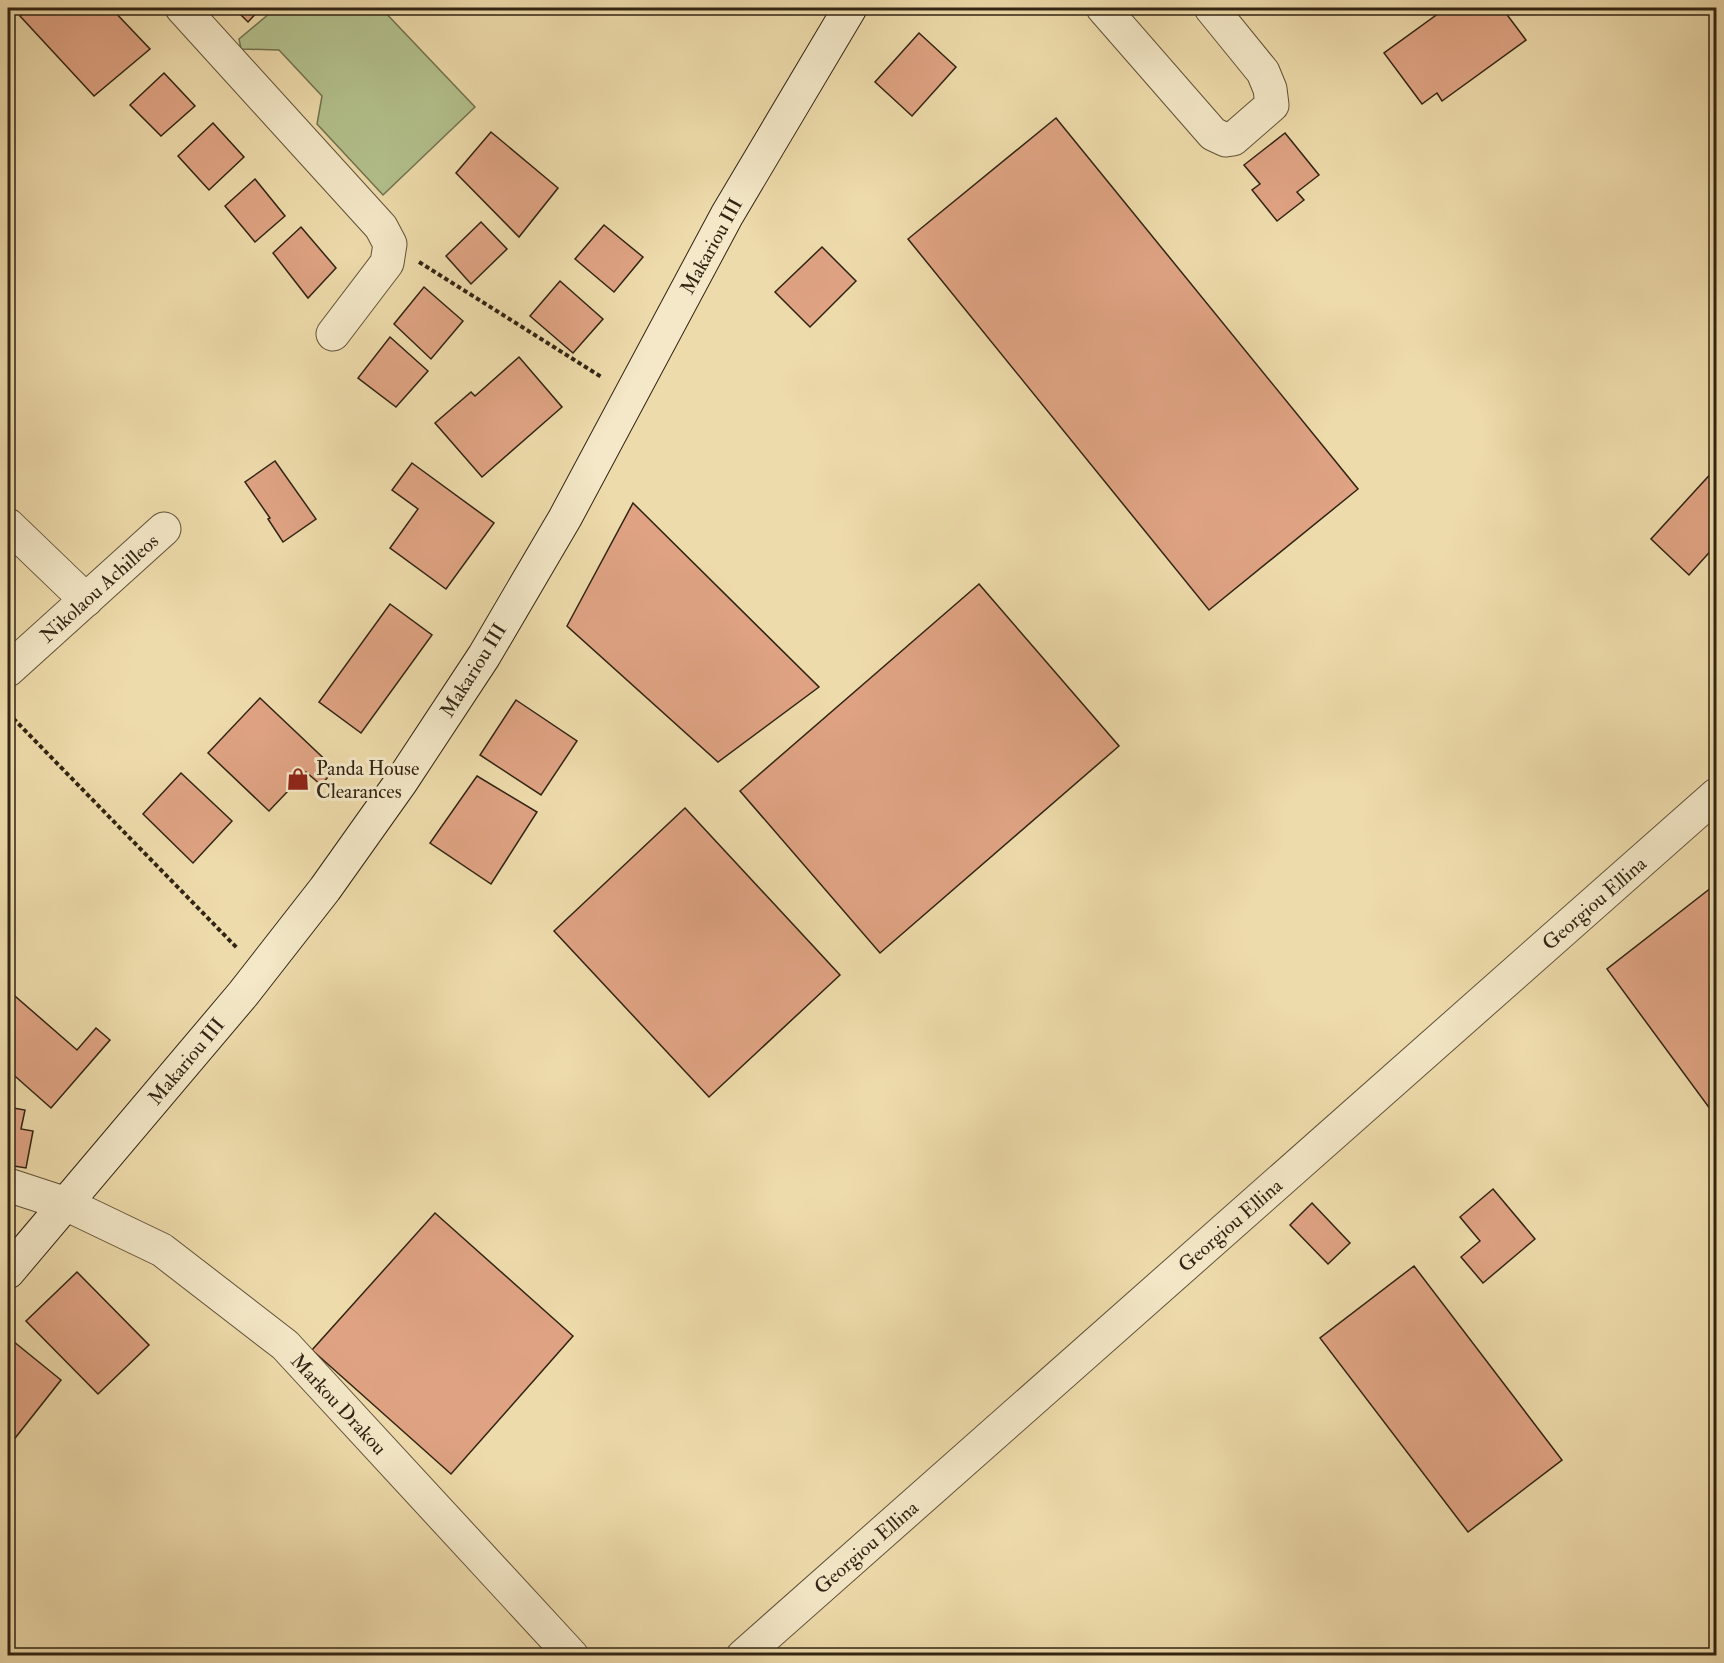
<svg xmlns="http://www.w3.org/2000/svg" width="1724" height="1663" font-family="'IM FELL Double Pica',serif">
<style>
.green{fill:#b3c18d;stroke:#727250;stroke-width:1.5}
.building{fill:#dfa383;stroke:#312413;stroke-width:1.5}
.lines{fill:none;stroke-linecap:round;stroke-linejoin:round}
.minor-casing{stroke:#605239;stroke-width:35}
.tertiary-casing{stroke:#605239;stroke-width:35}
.secondary-casing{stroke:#312413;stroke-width:35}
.path{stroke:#312413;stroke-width:4;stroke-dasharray:4.5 3;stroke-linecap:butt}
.minor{stroke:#f4e8c8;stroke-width:33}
.tertiary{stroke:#f4e8c8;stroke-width:33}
.secondary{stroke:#f4e8c8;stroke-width:33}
.labels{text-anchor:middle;stroke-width:6;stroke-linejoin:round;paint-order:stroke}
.street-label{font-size:20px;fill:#312413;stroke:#f4e8c8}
.poi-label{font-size:20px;fill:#312413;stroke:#f4e8c8;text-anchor:start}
</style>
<rect width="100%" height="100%" fill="#eedbab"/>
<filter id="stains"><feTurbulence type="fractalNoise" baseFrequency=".00333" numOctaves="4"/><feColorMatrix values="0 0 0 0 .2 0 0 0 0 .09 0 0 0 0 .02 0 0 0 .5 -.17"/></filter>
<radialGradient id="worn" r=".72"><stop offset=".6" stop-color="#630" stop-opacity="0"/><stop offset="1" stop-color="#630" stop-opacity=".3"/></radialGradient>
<polygon class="green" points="276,8 381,8 475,107 383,195 317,124 322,96 279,50 241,49 239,39"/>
<g class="building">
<polygon points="30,8 111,8 150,49 94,96 20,16"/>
<polygon points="234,8 261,8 248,22"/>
<polygon points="1446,8 1502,8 1526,40 1442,101 1437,93 1422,104 1384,53"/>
<polygon points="919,33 956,67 912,116 875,82"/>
<polygon points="164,73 195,106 161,136 130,105"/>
<polygon points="1056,118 1358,489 1209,610 908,239"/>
<polygon points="213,123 244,157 209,190 178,156"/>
<polygon points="491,132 558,188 519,237 456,173"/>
<polygon points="1285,133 1319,175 1297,192 1304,200 1277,221 1252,190 1260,184 1244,165"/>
<polygon points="255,179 285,216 255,242 225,206"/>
<polygon points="481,222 507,249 471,284 446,256"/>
<polygon points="604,225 643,257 614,292 575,259"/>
<polygon points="301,227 336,268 308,298 273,253"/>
<polygon points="822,247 856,281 810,327 775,292"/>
<polygon points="560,281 603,319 573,353 530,316"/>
<polygon points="424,287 463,321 431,359 394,324"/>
<polygon points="390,337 428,371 396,407 358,378"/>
<polygon points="519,357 562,407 482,477 435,423 471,392 475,396"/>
<polygon points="275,461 316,519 283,542 268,519 270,518 245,482"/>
<polygon points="412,463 494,523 446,589 390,548 418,509 392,490"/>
<polygon points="1716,468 1716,545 1689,575 1651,539"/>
<polygon points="633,503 819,687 718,762 567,626"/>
<polygon points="979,584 1119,746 880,953 740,791"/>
<polygon points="390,604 432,635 361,733 319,702"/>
<polygon points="260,698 335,769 321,785 306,772 269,811 208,753"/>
<polygon points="516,700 577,741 541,795 480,755"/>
<polygon points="181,773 232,821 193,863 143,814"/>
<polygon points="477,776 537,812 491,884 430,843"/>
<polygon points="685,808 840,975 709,1097 554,931"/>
<polygon points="1716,884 1716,1117 1607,969"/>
<polygon points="8,990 77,1050 96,1028 110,1040 51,1108 8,1070"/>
<polygon points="8,1107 25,1110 21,1129 33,1131 26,1168 8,1165"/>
<polygon points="1493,1189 1535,1239 1483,1283 1461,1257 1480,1241 1460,1217"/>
<polygon points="1312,1203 1350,1243 1328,1264 1290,1225"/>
<polygon points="435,1213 573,1336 451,1474 312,1350"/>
<polygon points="1414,1266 1562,1460 1468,1532 1320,1338"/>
<polygon points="77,1272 149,1345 98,1394 26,1321"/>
<polygon points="8,1337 61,1380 8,1447"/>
</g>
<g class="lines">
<g class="minor-casing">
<g id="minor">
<polyline points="182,8 381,227 390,244 387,263 333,334"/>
<polyline points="1103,8 1213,134 1226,140 1233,139 1272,105 1270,89 1263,72 1211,8"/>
<polyline points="8,525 86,600"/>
<polyline points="8,670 164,529"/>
<polyline points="743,1656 1716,795"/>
</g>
</g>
<g class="tertiary-casing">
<polyline id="tertiary" points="8,1185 66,1204 162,1250 285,1345 572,1656"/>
</g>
<g class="secondary-casing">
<polyline id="secondary" points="8,1272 243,994 325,889 401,782 484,656 565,518 727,215 850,8"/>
</g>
<g class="path">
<polyline points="419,262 603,378"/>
<polyline points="8,713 238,949"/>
</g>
<use href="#minor" class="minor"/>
<use href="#tertiary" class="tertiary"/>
<use href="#secondary" class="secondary"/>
</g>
<defs>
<g id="shop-bare" transform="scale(1.8)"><path d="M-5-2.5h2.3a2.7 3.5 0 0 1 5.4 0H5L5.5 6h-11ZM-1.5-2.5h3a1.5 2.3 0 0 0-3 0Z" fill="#8f2418" stroke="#f4e8c8" stroke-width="2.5" paint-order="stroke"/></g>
</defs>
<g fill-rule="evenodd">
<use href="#shop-bare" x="298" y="779"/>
</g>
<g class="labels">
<g class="street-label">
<text transform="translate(711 246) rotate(-61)" y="7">Makariou III</text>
<text transform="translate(99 588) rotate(-42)" y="7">Nikolaou Achilleos</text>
<text transform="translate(473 670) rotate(-58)" y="7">Makariou III</text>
<text transform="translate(1594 903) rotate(-41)" y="7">Georgiou Ellina</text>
<text transform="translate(186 1061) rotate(-50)" y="7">Makariou III</text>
<text transform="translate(1230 1225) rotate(-41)" y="7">Georgiou Ellina</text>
<text transform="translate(339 1404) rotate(47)" y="7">Markou Drakou</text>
<text transform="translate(866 1547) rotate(-41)" y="7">Georgiou Ellina</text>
</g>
<g class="poi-label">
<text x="316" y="775">Panda House<tspan x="316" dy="23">Clearances</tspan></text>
</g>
</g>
<rect width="1724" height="1663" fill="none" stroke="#eedbab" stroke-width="30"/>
<rect x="9" y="9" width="1706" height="1645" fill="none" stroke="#312413" stroke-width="3"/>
<rect x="15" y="15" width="1694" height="1633" fill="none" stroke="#312413" stroke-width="1.5"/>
<rect width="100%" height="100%" filter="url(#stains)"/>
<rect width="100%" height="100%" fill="url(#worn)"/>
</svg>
